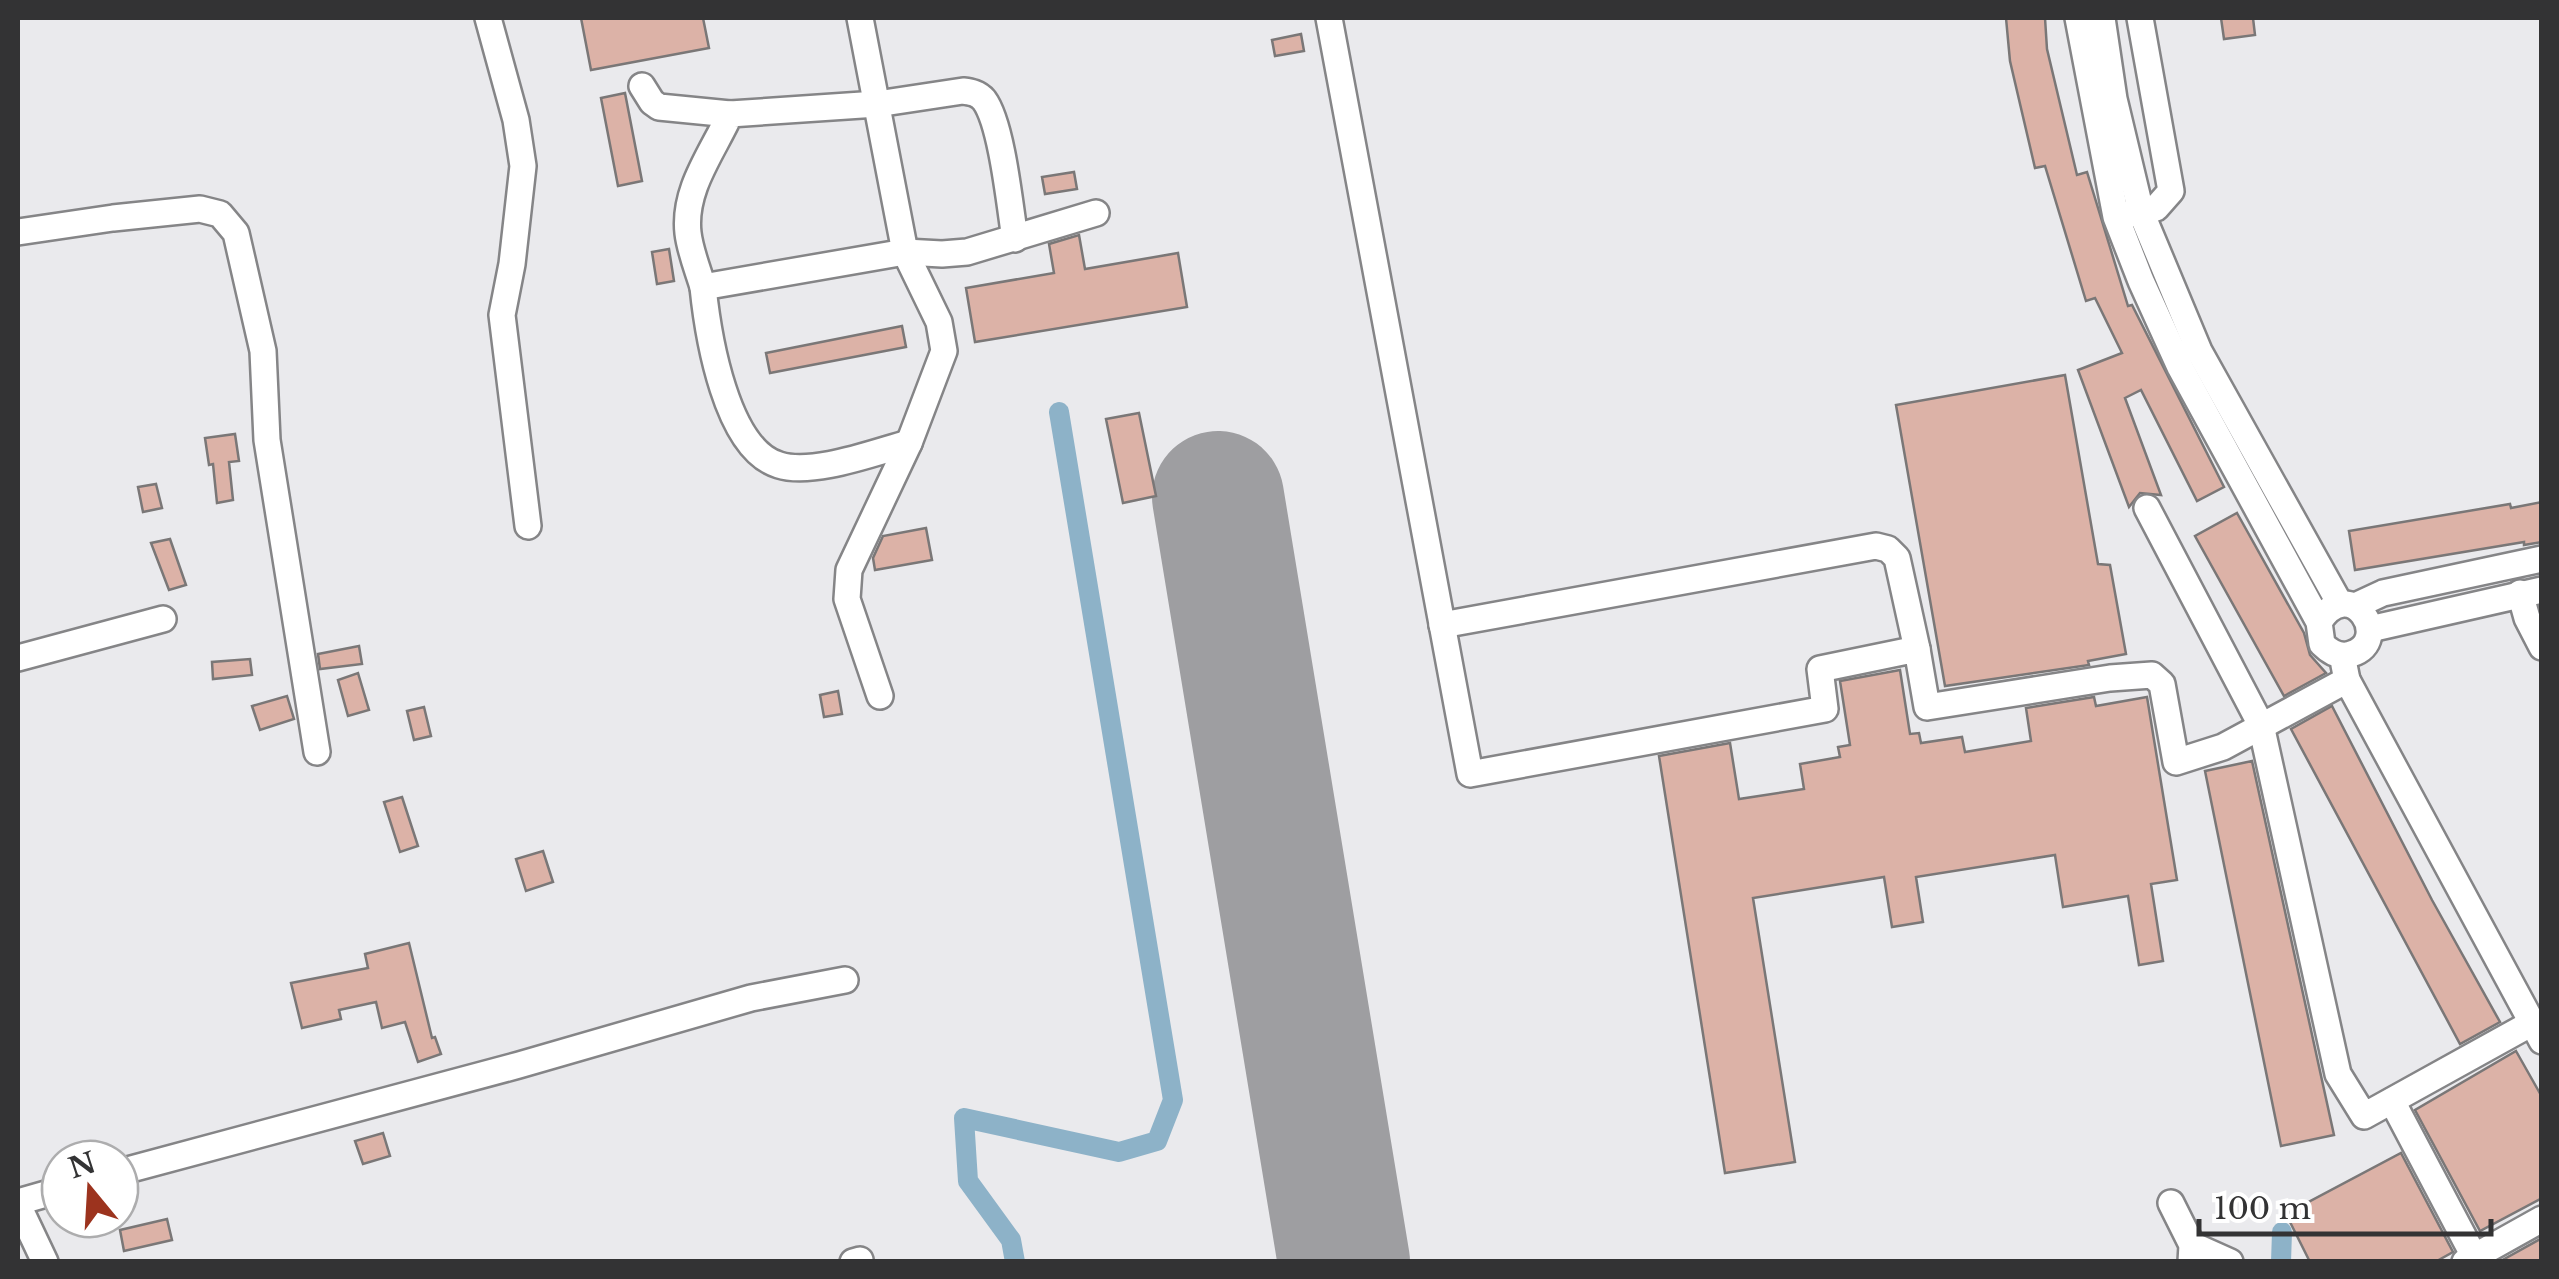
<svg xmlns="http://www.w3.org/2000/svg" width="2559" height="1279" font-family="'Libre Baskerville',serif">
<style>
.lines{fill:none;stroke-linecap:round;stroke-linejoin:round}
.canal{stroke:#8db2c8;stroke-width:20}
.runway{stroke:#9e9ea1;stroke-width:132}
.building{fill:#dcb2a7;stroke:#7a7777;stroke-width:2.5}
.minor-casing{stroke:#858587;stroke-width:30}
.minor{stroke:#fff;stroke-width:25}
</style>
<rect width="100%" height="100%" fill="#eaeaed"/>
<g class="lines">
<g class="canal">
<polyline points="1015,1262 1011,1240 968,1181 964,1118 1119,1152 1157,1141 1173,1100 1059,412"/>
<polyline points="2281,1262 2282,1232"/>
</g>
<polyline class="runway" points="1218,497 1344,1262"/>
</g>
<g class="building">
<polygon points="581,18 703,18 709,48 591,70"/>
<polygon points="2006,18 2045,18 2047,49 2077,175 2087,172 2128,306 2132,305 2224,487 2197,501 2141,390 2125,398 2161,495 2140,493 2129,507 2078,370 2122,353 2095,298 2086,301 2045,166 2035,168 2010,61"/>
<polygon points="2221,18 2253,18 2255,35 2224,39"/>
<polygon points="1301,34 1304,51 1275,56 1272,40"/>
<polygon points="625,93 642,181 618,186 601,98"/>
<polygon points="1074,172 1077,189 1045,194 1042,177"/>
<polygon points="1079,235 1085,269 1178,253 1187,307 975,342 966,288 1054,273 1049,244"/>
<polygon points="669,249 674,281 657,284 652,252"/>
<polygon points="902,326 906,347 770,373 766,353"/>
<polygon points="2065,375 2098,564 2110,565 2126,654 2088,661 2089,665 1945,686 1896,405"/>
<polygon points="1139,413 1156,496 1123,503 1106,419"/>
<polygon points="235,434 239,461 229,462 233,500 217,503 213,464 209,465 205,438"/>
<polygon points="156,484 162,508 143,512 138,487"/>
<polygon points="2542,502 2542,542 2524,545 2524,542 2355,570 2349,531 2510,504 2511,508"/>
<polygon points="2237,513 2304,633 2310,655 2326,673 2284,696 2195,536"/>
<polygon points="926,528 932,560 875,570 873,558 883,536"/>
<polygon points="170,539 186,585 169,590 151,543"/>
<polygon points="359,646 362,664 320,669 318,654"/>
<polygon points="250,659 252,675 213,679 212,662"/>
<polygon points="1900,670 1910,734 1919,733 1921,743 1962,737 1965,752 2031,741 2026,708 2094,697 2096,706 2147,697 2177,880 2151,884 2163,961 2139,965 2128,896 2063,907 2055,855 1916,877 1923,922 1892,927 1884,877 1753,898 1795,1162 1725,1173 1659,756 1730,743 1739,799 1804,789 1800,764 1840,757 1838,747 1850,745 1840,681"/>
<polygon points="358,673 369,710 348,716 338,680"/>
<polygon points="838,691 842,714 824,717 820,695"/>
<polygon points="287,696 294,719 260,730 252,706"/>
<polygon points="2332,706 2432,900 2500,1022 2460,1044 2291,729"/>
<polygon points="424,707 431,736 414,740 407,711"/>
<polygon points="2252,761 2334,1135 2281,1146 2205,771"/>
<polygon points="402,797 418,846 400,852 384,802"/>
<polygon points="543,851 553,882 526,891 516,859"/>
<polygon points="409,943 432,1038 435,1037 441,1054 418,1062 405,1022 382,1028 376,1002 339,1010 341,1019 302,1028 291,983 368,968 365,954"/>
<polygon points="2516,1051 2542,1097 2542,1198 2480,1231 2415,1110"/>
<polygon points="383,1133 390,1156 363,1164 355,1141"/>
<polygon points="2401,1153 2453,1252 2435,1262 2310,1262 2286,1214"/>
<polygon points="167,1219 172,1240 124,1251 120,1230"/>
<polygon points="2542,1238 2542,1262 2499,1262"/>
</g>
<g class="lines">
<g class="minor-casing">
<g id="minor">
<polyline points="488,18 516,120 523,166 512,264 502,315 528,526"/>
<polyline points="860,18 905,252 939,322 944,351 909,443 849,570 847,599 880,696"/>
<polyline points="1329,18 1470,774 1825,709 1820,669 1917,649 1927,707 2110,678 2152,675 2162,684 2176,762 2223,747 2347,680"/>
<path d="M2078 18 2116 217 2141 281 2180 367 2319 622 2322 644C2330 652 2340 658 2351 654 2394 641 2351 572 2319 622"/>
<polyline points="2102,18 2114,99 2141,212 2199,351 2340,604"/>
<polyline points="642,86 652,102 659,107 730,114"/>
<polyline points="2126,215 2156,208 2171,191 2140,18"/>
<polyline points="18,232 113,218 200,209 220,214 236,233 263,351 267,440 317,752"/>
<path d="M703 287C698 270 690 251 688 233 683 189 713 152 730 114L877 104 963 91C971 92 978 93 984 100 1002 124 1010 207 1015 239"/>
<path d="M909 443C875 452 813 476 779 465 726 449 708 336 703 287L905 252 942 254 967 252 1096 213"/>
<polyline points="2147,508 2261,725 2338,1074 2364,1116 2532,1023"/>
<polyline points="2520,593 2527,618 2542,647"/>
<polyline points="2355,606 2383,593 2542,559"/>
<polyline points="1442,625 1876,546 1888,549 1897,558 1917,649"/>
<polyline points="2370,629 2542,590"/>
<polyline points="18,658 163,619"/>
<polyline points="2344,665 2347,680 2542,1041"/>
<polyline points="2392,1101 2477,1262"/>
<polyline points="120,1172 519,1065 751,998 845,980"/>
<polyline points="18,1202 60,1190"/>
<polyline points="2171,1203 2192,1245 2191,1262"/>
<polyline points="18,1205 45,1262"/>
<polyline points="2192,1245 2230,1262"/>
<polyline points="853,1262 860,1260"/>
<polyline points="2465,1262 2542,1219"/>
</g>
</g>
<use href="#minor" class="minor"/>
</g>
<rect width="2559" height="1279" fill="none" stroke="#333334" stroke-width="40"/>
<g transform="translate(90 1189) rotate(342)"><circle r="48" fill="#ffffff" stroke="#adadae" stroke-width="2.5"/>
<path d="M0-8L18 38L0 25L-18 38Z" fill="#9c331e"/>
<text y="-15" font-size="28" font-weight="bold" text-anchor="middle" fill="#333334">N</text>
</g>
<path d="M2199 1219v15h292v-15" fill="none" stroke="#333334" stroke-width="5"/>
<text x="2214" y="1219" font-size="30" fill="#333334" stroke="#ffffff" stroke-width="8" paint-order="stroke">100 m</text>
</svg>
